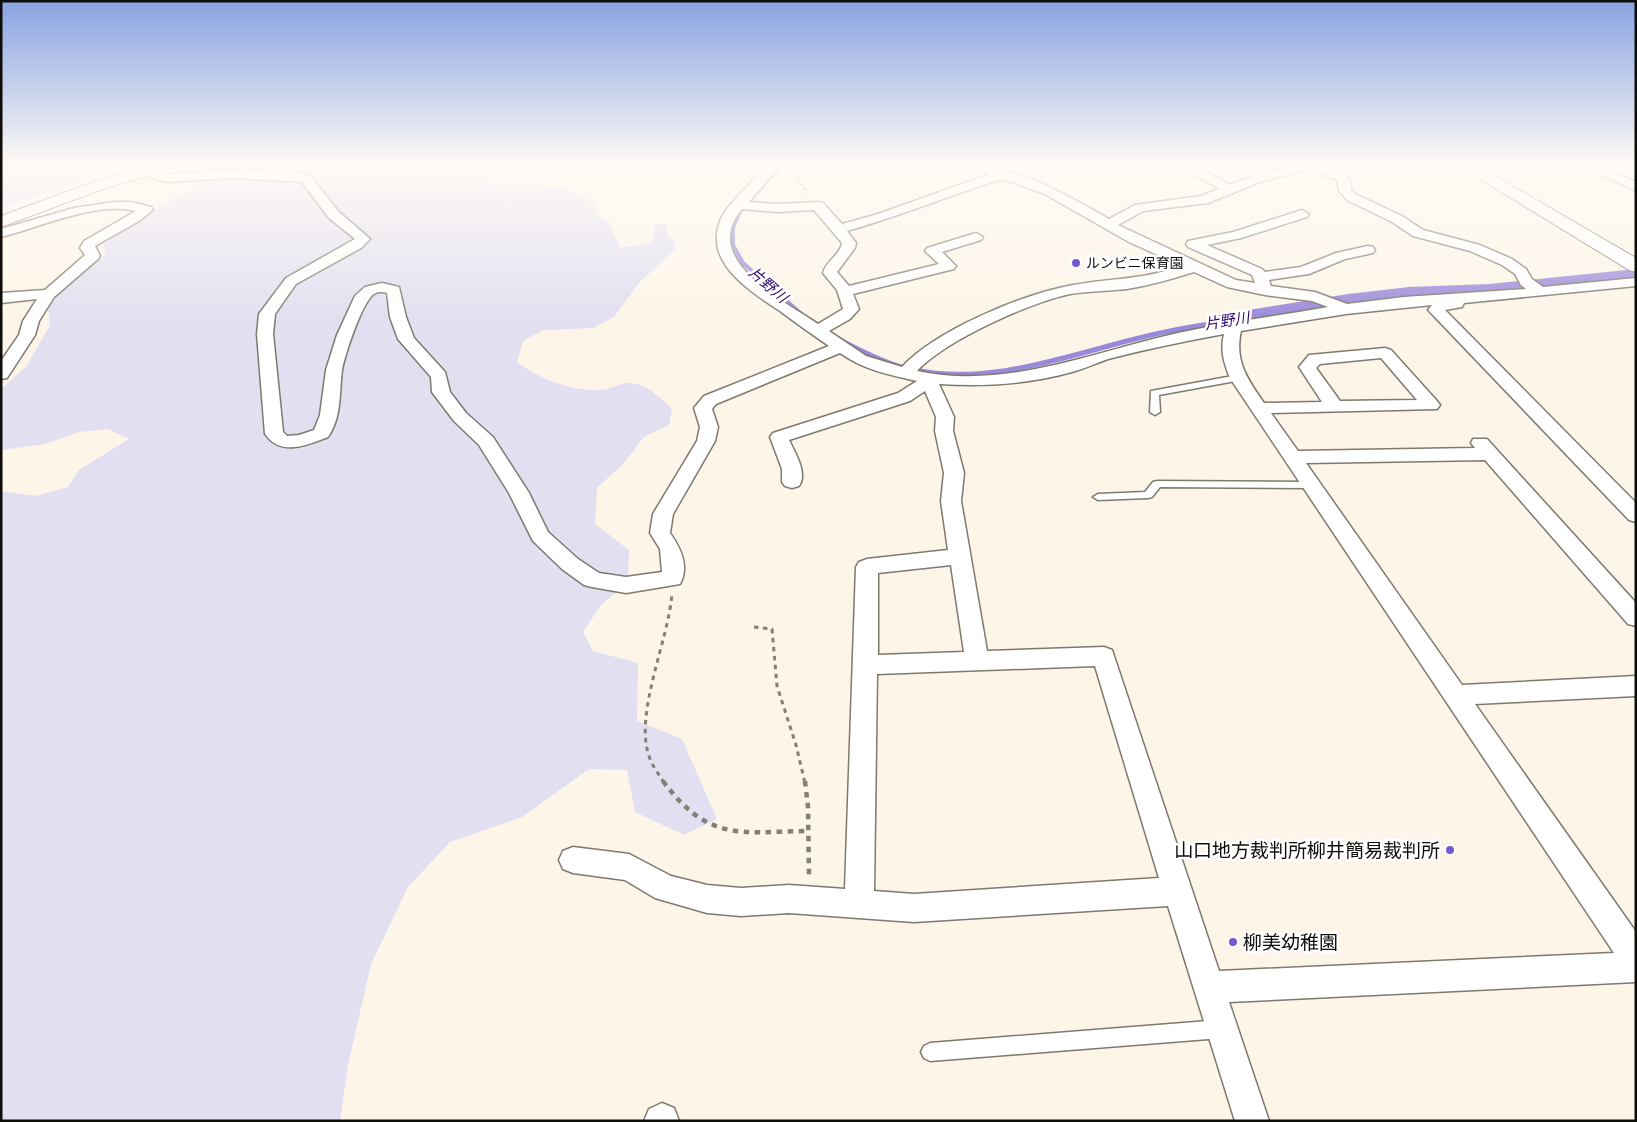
<svg xmlns="http://www.w3.org/2000/svg" width="1637" height="1122" font-family="Quicksand,'Noto Sans JP',sans-serif">
<style>
.green{fill:#e2dff1}
.lines{fill:none;stroke-linecap:round;stroke-linejoin:round}
.stream-far1{stroke:#9989da;stroke-width:4}
.stream{stroke:#9989da;stroke-width:5}
.river{fill:#9989da;fill-rule:evenodd}
.service-casing{stroke:#7f796e;stroke-width:3}
.minor-casing{stroke:#7f796e;stroke-width:3}
.tertiary-casing{stroke:#7f796e;stroke-width:2}
.path-far2{stroke:#848077;stroke-width:2;stroke-dasharray:2.5 2.5;stroke-linecap:butt}
.path-far1{stroke:#848077;stroke-width:3;stroke-dasharray:4.5 4.5;stroke-linecap:butt}
.path{stroke:#848077;stroke-width:4.5;stroke-dasharray:5.5 5.5;stroke-linecap:butt}
.service{fill:#fff;fill-rule:evenodd}
.minor{fill:#fff;fill-rule:evenodd}
.tertiary{fill:#fff;fill-rule:evenodd}
.poi-dot{fill:#7856d0;stroke:#fff;stroke-width:2}
.labels{text-anchor:middle;stroke-width:5;stroke-linejoin:round;paint-order:stroke}
.far-poi-label{font-size:14px;fill:#0f0d09;stroke:#fff;text-anchor:start}
.far-water-label{font-size:15px;font-style:italic;fill:#31086b;stroke:#fff}
.near-poi-label{font-size:19px;fill:#0f0d09;stroke:#fff;text-anchor:end}
</style>
<rect width="100%" height="100%" fill="#fcf5e8"/>
<g class="green">
<polygon points="16,166 116,166 111,170 1,208 1,175"/>
<path d="M238 166 276 168 492 166 484 175 498 184 544 185 573 191 594 202 596 215 607 220 621 248 652 242 655 225 666 224 669 237 675 241V249L639 283 614 317 593 328 544 330 523 341 517 362C538 378 573 392 600 390 610 390 621 382 630 383 647 384 661 398 672 409L669 425 644 437 624 463 597 488 595 524 629 550 628 582 601 605 583 632 593 651 638 663 637 721 682 739 717 819 684 835 635 812 627 770 589 769 522 817 450 842 408 887 371 964 348 1065 340 1121H1V491L36 496 68 487 79 470 129 439 108 429 78 432 46 444 1 450V389L26 367 50 325 48 308 64 287 105 255 104 244 127 226 207 179 218 168Z"/>
</g>
<g class="lines">
<polyline class="stream-far1" points="781,166 740,211 733,228 733,245 743,263 805,317"/>
<path class="stream" d="M840 340C864 352 888 365 914 370 988 385 1060 358 1131 340 1161 332 1193 326 1224 322"/>
<polygon class="river" points="1636,269 1636,283 1489,300 1409,303 1348,310 1224,330 1215,328 1211,322 1215,316 1224,314 1348,294 1409,287 1489,284"/>
<g class="service-casing">
<g id="service">
<polygon points="1238,375 1241,376 1241,380 1159,395 1160,412 1155,415 1150,412 1151,391"/>
<polygon points="1157,481 1312,482 1317,485 1312,488 1160,487 1152,497 1148,498 1098,500 1093,497 1098,494 1145,492 1153,482"/>
<polygon points="1221,1020 1227,1023 1230,1029 1227,1035 1221,1038 930,1061 924,1058 921,1052 924,1046 930,1043"/>
</g>
</g>
<g class="minor-casing">
<g id="minor">
<path d="M140 166H153L167 174 232 170 296 172 310 176 339 212 370 239 361 248 296 284 275 314 273 334 283 432 287 436 299 435 314 430 320 415 326 370 337 335 355 296 365 287 382 283 399 287 406 317 414 338 445 372 450 392 466 413 493 437 529 493 548 532 578 559 599 573 626 577 662 572 660 549 650 533 653 514 697 441 700 427 694 408 704 396 829 346C813 335 796 323 780 311 750 291 704 263 720 221 725 207 755 179 766 166H779L749 202 777 204 818 202 823 203 842 224 878 214 990 174 971 166C1020 166 1067 196 1109 219L1135 205 1201 196 1219 189 1181 166H1196L1230 185C1259 173 1327 149 1351 181V190L1355 194 1402 216 1423 230 1480 245 1512 259 1526 269 1532 279 1543 287 1636 278V286L1464 303 1462 307 1445 310 1636 503V522L1629 520 1431 313 1428 310 1432 305 1346 314 1241 331C1234 361 1248 380 1264 403L1322 402 1299 367 1309 355 1385 348 1391 350 1437 401 1440 405 1437 409 1271 413 1298 451 1475 448 1471 443 1473 439H1487L1636 603V626L1628 624 1485 460 1306 463 1462 685 1636 676V696L1475 704 1636 932V982L1229 1002 1269 1121H1235L1168 906 914 922 789 913 741 916 707 913 655 898 625 880 573 873 563 869 559 860 563 851 573 847 629 854 671 876 707 885 741 888 789 885 845 889 856 567 859 562 867 559 948 550 941 501 944 473 935 431 936 417 925 391 910 401 789 440C795 453 808 473 799 486L792 488 785 486 782 482V469L770 437 773 433 898 393 917 381C890 375 864 370 840 353L716 404 712 409 718 427 715 441 673 514 670 533C680 547 690 566 680 584L626 593 592 587 584 585 562 569 533 541 509 493 479 445 454 421 432 392 431 377 398 339 390 317 387 293C380 291 374 292 370 298 360 310 345 354 342 370 339 393 342 417 328 437 307 445 281 457 265 434L257 334 259 314 286 278 355 239 329 218 302 182 232 178 166 182 151 177ZM1308 169 1337 180 1339 191 1347 200 1392 222 1413 236 1470 251 1502 265 1515 274 1521 285 1526 289 1404 297 1347 304 1315 292 1271 286 1269 280 1309 274 1345 259 1373 253 1375 250 1373 247 1368 246 1336 253 1301 267 1265 272 1262 269 1207 245 1241 238 1307 217 1309 214 1302 210 1233 232 1188 241 1186 244 1188 247 1252 275 1255 283 1236 280 1118 225 1143 211 1208 203 1260 182ZM1002 179 1043 193 1129 242 1182 266C1142 280 1112 278 1073 285 1023 294 936 330 902 367L866 356 829 331 850 319 859 309 853 294 954 269 956 266 942 252 981 240 983 237 976 233 927 248 925 251 939 264 849 286 837 272 855 248 856 243 847 231C900 216 950 195 1002 179ZM742 209 777 212 814 210 842 243C840 255 826 261 823 273L837 290 843 309 818 324C783 300 699 260 742 209ZM1194 272 1227 287 1265 295 1312 301 1328 307C1278 316 1227 322 1178 333 1093 352 1006 390 917 371 946 340 1029 303 1070 294 1089 291 1108 291 1127 289 1150 285 1172 279 1194 272ZM1224 334C1220 351 1224 363 1230 378L1614 953 1219 971 1112 650 1104 647 987 651 961 501 964 473 953 431 954 417 939 384C984 387 1029 384 1072 372 1084 369 1096 363 1108 359 1147 349 1185 341 1224 334ZM1381 358 1417 400 1340 401 1316 368 1320 364ZM951 565 964 652 878 655V573ZM1095 666 1159 878 914 894 874 891 877 674Z"/>
<polygon points="1582,166 1598,166 1636,182 1636,191"/>
<path d="M114 202H131L151 207 153 210 139 221 95 246 100 256 98 259 54 297 39 321 35 335 7 378 1 379V361L19 335 23 321 37 299 1 303V293L45 290 85 255 80 248 84 241 136 211C96 201 41 227 1 237V229L74 208Z"/>
<polygon points="662,1103 674,1108 679,1121 644,1121 649,1109"/>
</g>
</g>
<g class="tertiary-casing">
<g id="tertiary">
<polygon points="148,166 173,166 170,169 100,190 1,227 1,216 88,184"/>
<polygon points="1459,166 1478,166 1636,258 1636,272 1629,270"/>
</g>
</g>
<polyline class="path-far2" points="802,166 797,178 808,193"/>
<g class="path-far1">
<polyline points="754,627 772,629 777,686 796,745 805,783"/>
<path d="M664 783C659 774 652 766 649 756 634 713 669 639 672 593"/>
</g>
<g class="path">
<path d="M663 781C708 842 740 832 807 831"/>
<polyline points="805,781 808,807 809,877"/>
</g>
<use href="#service" class="service"/>
<use href="#minor" class="minor"/>
<use href="#tertiary" class="tertiary"/>
</g>
<linearGradient id="sky" x2="0" y2="1"><stop stop-color="#88a3e2"/><stop offset="0.51" stop-color="#fefaf5"/><stop offset="1" stop-color="#fefaf5" stop-opacity="0"/></linearGradient>
<rect width="1637" height="323" fill="url(#sky)"/>
<g class="poi-dot">
<circle cx="1076" cy="263" r="5"/>
<circle cx="1450" cy="850" r="5"/>
<circle cx="1233" cy="942" r="5"/>
</g>
<g class="labels">
<g class="far-poi-label">
<text x="1086" y="268">ルンビニ保育園</text>
</g>
<g class="far-water-label">
<text transform="translate(768 285) rotate(41)" y="5">片野川</text>
<text transform="translate(1227 321) rotate(-9)" y="5">片野川</text>
</g>
<g class="near-poi-label">
<text x="1440" y="857">山口地方裁判所柳井簡易裁判所</text>
<text x="1243" y="949" text-anchor="start">柳美幼稚園</text>
</g>
</g>
<rect width="1637" height="1122" fill="none" stroke="#0f0d09" stroke-width="5"/>
</svg>
